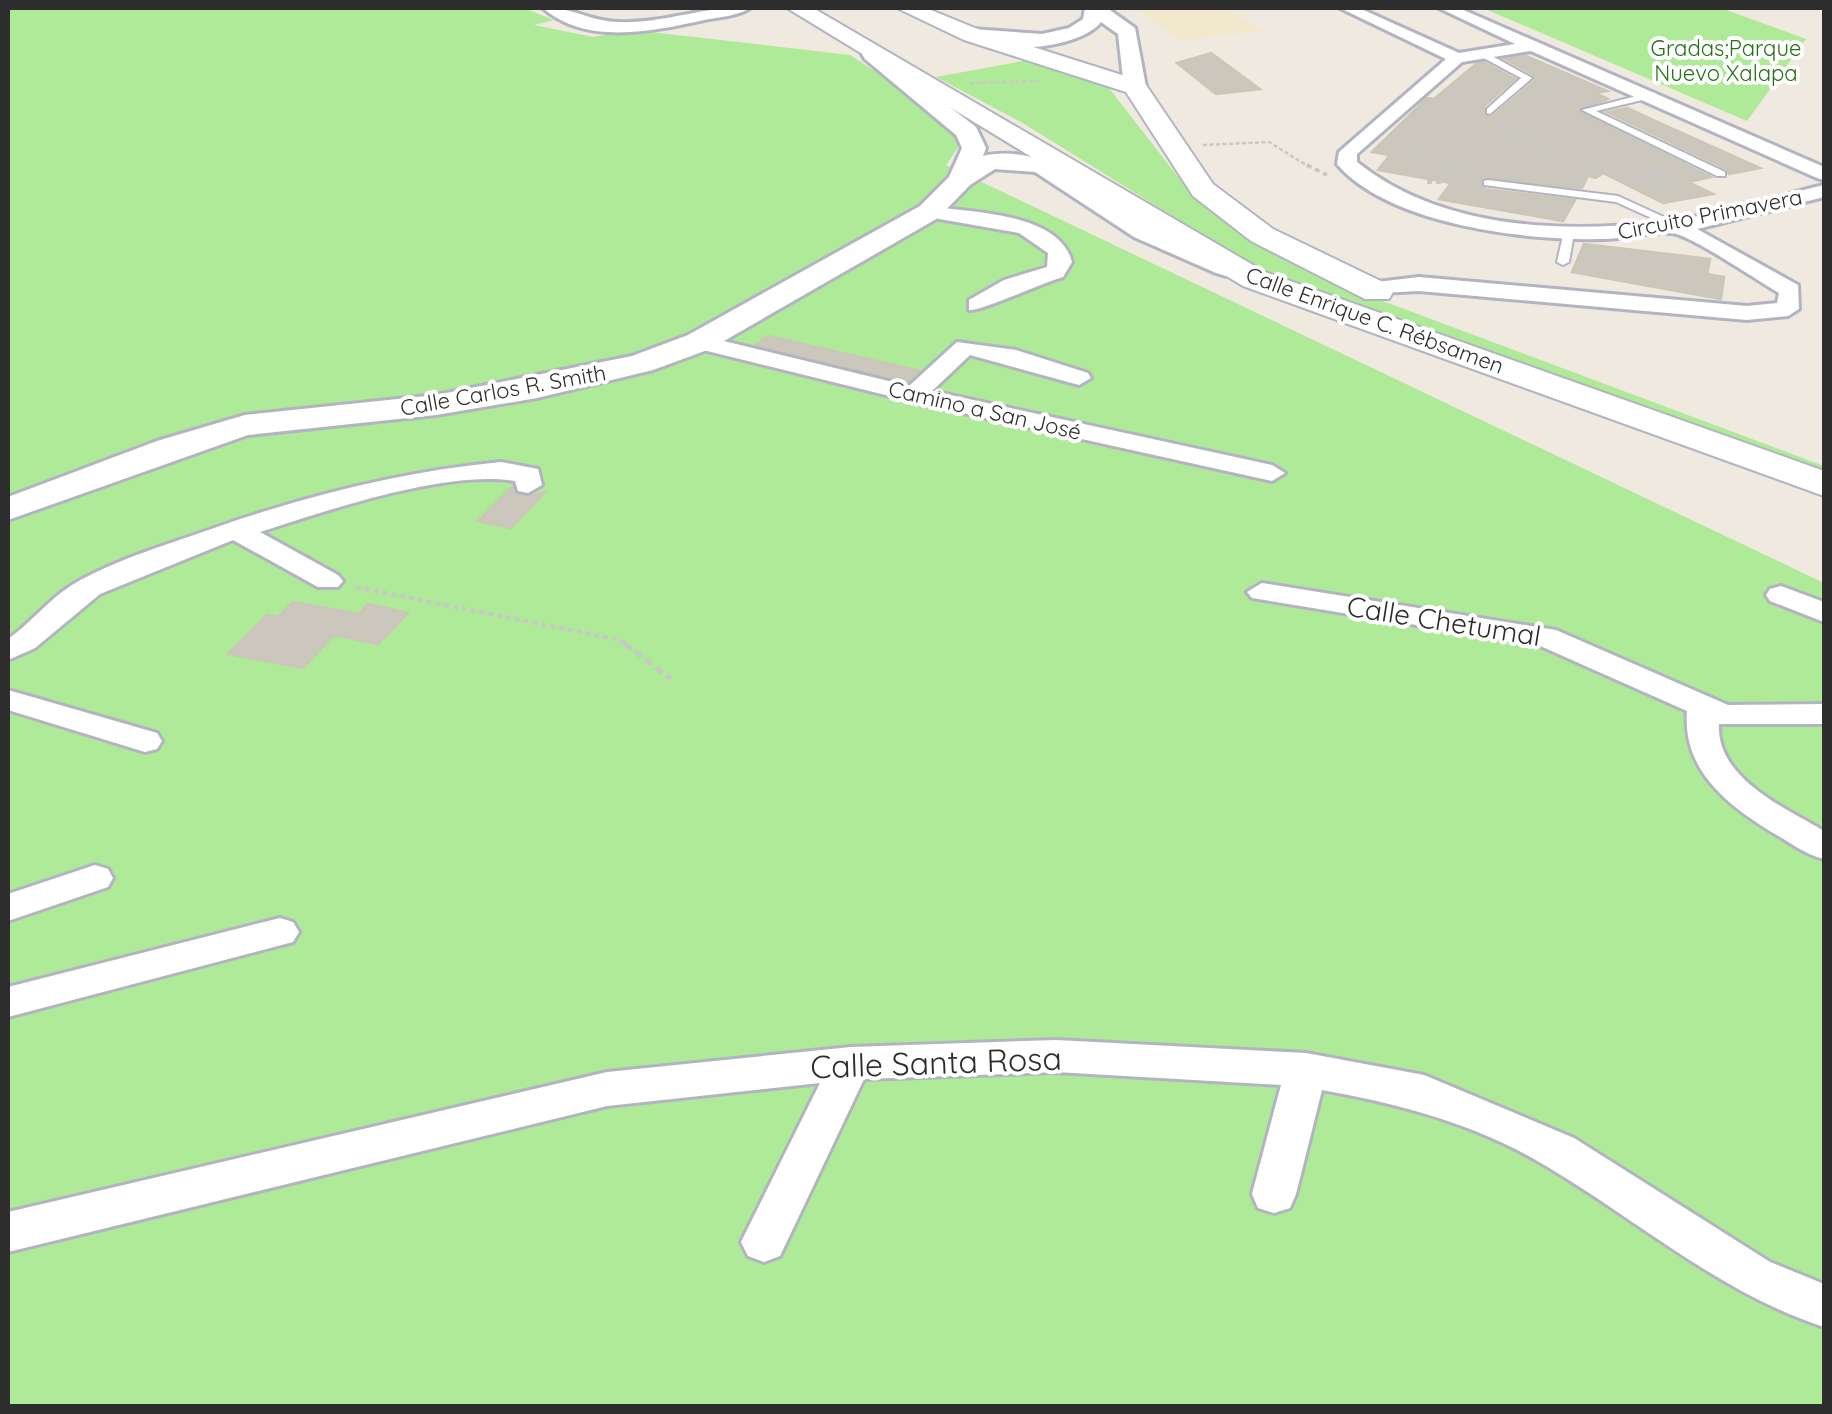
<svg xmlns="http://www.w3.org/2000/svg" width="1832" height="1414" font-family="Quicksand,sans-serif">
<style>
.education{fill:#f2e8cd}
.green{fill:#afea98}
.building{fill:#cbc7bd;stroke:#cbc6b8;stroke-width:2.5}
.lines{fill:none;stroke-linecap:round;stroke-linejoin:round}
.service-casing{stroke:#b3b4c1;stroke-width:4}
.minor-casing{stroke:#b3b4c1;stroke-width:6}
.tertiary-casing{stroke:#b3b4c1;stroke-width:6}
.secondary-casing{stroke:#b3b4c1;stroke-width:4}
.path-far2{stroke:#c8c8c8;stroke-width:2.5;stroke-dasharray:4 2.5;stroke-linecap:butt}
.path-far1{stroke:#c8c8c8;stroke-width:4;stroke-dasharray:5 4;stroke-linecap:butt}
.path{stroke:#c8c8c8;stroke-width:5;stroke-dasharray:8 5;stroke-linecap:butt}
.service{fill:#fff;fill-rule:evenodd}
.minor{fill:#fff;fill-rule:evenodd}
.tertiary{fill:#fff;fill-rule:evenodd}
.secondary{fill:#fff;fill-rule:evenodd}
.labels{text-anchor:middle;stroke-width:8;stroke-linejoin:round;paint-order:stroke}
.far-park-label{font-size:22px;fill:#237215;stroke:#fff}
.far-street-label{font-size:22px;fill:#2d2d2d;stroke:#fff}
.street-label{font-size:28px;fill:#2d2d2d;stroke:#fff}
.near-street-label{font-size:32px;fill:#2d2d2d;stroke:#fff}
</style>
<rect width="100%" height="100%" fill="#efe9df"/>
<polygon class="education" points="1133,8 1225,8 1265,31 1180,40"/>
<g class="green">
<polygon points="8,8 524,8 554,20 534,25 593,37 633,30 850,55 935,110 961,143 946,165 1824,583 1824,1406 8,1406"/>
<polygon points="1483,8 1721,8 1806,39 1747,121"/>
<polygon points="1034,59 1105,83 1182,182 1207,207 1251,237 1364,294 1824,466 1824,473 1266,274 1021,122 936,77"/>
</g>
<g class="building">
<polygon points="1211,53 1260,89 1216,94 1177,63"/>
<polygon points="1526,56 1607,91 1595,93 1608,99 1578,111 1711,177 1688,182 1713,194 1663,203 1603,173 1596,178 1588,176 1582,188 1481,179 1484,189 1575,200 1563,221 1439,199 1451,183 1378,170 1390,155 1372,152 1427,98 1434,99 1476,64 1484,62 1515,79 1484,106 1484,115 1492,117 1534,81 1534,75 1505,59"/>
<polygon points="1627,108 1664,125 1760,168 1729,174 1727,169 1607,112"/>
<polygon points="1584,244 1710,259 1707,274 1724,277 1721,299 1572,272"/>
<polygon points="768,336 894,365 920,371 908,382 756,345"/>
<polygon points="513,486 517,495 527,497 545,492 511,528 478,521"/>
<polygon points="293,602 359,614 368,604 408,613 378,644 334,635 303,668 228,654 267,615 278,617"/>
</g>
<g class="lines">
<g class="service-casing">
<g id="service">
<polygon points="1483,51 1532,78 1490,114 1487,113 1487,109 1521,78 1480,56"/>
<polygon points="1652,92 1655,93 1655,97 1596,111 1725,172 1725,176 1717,176 1582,110"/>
<polygon points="1488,180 1618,196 1679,224 1669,226 1616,202 1484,185 1484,181"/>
<polygon points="1564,231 1574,233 1569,262 1563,265 1557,262"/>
</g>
</g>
<g class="minor-casing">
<g id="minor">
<path d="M543 8C569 6 592 22 618 22 663 24 706 5 750 8 738 16 719 17 704 20 654 31 586 46 543 8Z"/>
<path d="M1340 8H1359L1459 53 1515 44 1439 8H1459L1824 167V180L1817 178 1531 51 1462 62 1357 154V162C1454 240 1606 235 1720 212 1755 205 1789 193 1824 185V197L1697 229 1798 285 1799 309 1788 316 1747 320 1419 291 1360 294V284L1419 277 1747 306 1777 303 1779 293C1758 281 1691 235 1672 233 1651 230 1625 239 1603 239 1528 241 1389 225 1337 164L1339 152 1446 59Z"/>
<path d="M929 206C971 213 1059 212 1072 262L1063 277C1044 282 980 312 969 310V300L1004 280 1047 267 1048 253 1019 233 922 216 919 212Z"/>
<polygon points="699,335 909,386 957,342 1016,350 1088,373 1091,378 1079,385 970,355 932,391 1272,465 1285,473 1272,481 914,402 691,347 691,337"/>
<path d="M501 462 538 469 542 485 528 493 518 491 515 481C448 469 325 511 260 532L338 575 343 581 338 587H318L233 540 100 594 35 648 8 660V639C31 623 48 600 72 585 118 558 170 544 220 526 310 495 406 471 501 462Z"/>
<path d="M1262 583 1556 630 1728 705 1824 704V724H1719C1716 779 1786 808 1824 831V859C1806 855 1791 843 1775 834 1728 806 1682 770 1687 711L1538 645 1252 598 1247 592Z"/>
<polygon points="1781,586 1824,602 1824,622 1770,601 1766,595 1770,589"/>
<polygon points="8,690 157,733 162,741 157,749 145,752 8,710"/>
<polygon points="95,865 108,869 113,878 108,887 8,921 8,894"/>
<polygon points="280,918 293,922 299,932 293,942 8,1017 8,987"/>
<path d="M1056 1040 1306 1053 1424 1075 1574 1138 1770 1262 1824 1284V1327C1720 1293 1639 1221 1546 1166 1477 1124 1400 1104 1322 1090L1296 1194 1290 1208 1274 1213 1258 1208 1252 1194 1281 1085 1056 1072 864 1079 780 1256 764 1262 748 1256 741 1242 820 1083 607 1106 8 1252V1212L607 1072 851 1047Z"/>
</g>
</g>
<g class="tertiary-casing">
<g id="tertiary">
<path d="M1085 8H1107L1135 28 1146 87 1143 92 1135 94 1124 87 1118 34 1101 22C1080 50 987 57 962 35L972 29 1042 34 1069 28 1083 19Z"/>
<path d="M873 48 976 127 986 148 983 156C1048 142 1098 193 1151 223 1177 239 1208 249 1236 261L1240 267 1226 276 1216 273 1134 237 1035 172 995 169 970 185 938 218 710 349 653 370 537 398 436 415 248 435 8 520V497L157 441 245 415 436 395 632 356 688 335 920 206 949 177 962 148 956 135 865 59 862 54Z"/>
</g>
</g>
<g class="secondary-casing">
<g id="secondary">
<polygon points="787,8 813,8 1265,272 1824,471 1824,496 1243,286"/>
<polygon points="897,8 926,8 980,30 1144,82 1213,184 1273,229 1389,285 1393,292 1389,299 1365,299 1251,241 1193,196 1126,92 964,40"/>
</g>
</g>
<g class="path-far2">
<polyline points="1544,80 1567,91 1576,89"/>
<polyline points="970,83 1039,81"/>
<polyline points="1538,92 1549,96"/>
<polyline points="1527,103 1555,110"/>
<polyline points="1508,114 1540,122"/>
<polyline points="1502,124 1523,135"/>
<polyline points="1489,132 1534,141 1599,168"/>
<polyline points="1203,145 1269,142 1311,168"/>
<polyline points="1403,149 1409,150 1404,157 1468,168"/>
<polyline points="1419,159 1430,148 1470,153"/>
<polyline points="1536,159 1547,147"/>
</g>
<g class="path-far1">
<polyline points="1307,165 1327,175"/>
<polyline points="1453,165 1476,169"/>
<polyline points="1587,165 1625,173 1636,182"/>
<polyline points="1649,178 1688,198"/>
<polyline points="1632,179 1675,171"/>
<polyline points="1427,182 1445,182"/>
<polyline points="1442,182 1454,165"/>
<polyline points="356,587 620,640 628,646"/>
</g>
<polyline class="path" points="625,644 671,679"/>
<use href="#service" class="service"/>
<use href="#minor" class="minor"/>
<use href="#tertiary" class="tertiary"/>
<use href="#secondary" class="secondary"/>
</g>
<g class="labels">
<g class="far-park-label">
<text x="1726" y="56">Gradas;Parque<tspan x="1726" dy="25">Nuevo Xalapa</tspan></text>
</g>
<g class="far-street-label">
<text transform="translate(1710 214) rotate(-11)" y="8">Circuito Primavera</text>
<text transform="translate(1375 320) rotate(20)" y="8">Calle Enrique C. Rébsamen</text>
<text transform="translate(503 390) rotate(-10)" y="8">Calle Carlos R. Smith</text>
<text transform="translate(985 410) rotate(13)" y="8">Camino a San José</text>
</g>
<g class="street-label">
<text transform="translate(1444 621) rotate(9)" y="10">Calle Chetumal</text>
</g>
<g class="near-street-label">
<text transform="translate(936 1063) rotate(-2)" y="11">Calle Santa Rosa</text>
</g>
</g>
<rect width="1832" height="1414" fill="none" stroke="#2d2d2d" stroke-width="20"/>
</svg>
